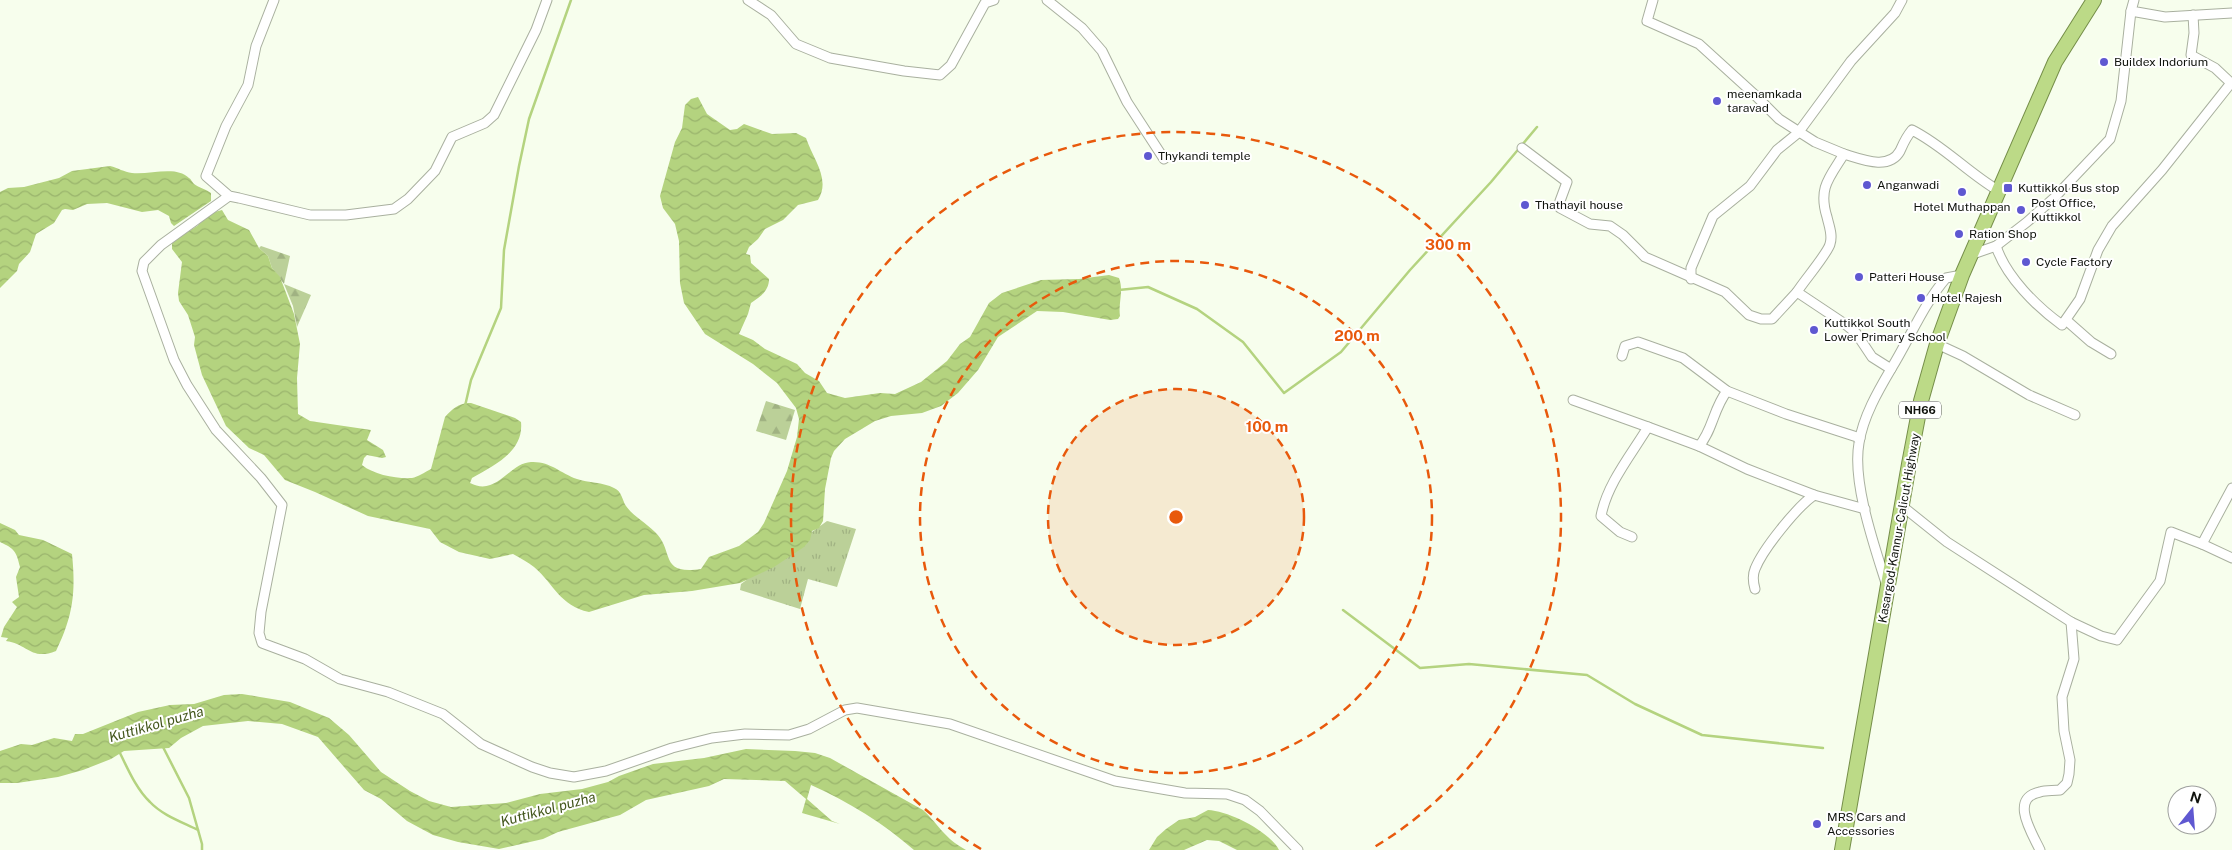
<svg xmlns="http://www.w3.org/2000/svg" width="2232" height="850" font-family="'Public Sans',sans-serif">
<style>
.grass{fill:url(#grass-tufts)}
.forest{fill:url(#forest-firs)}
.water{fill:url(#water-waves)}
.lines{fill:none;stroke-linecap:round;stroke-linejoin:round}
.stream{stroke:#b4d37f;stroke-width:2.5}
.minor-casing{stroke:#a9b09f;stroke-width:11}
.trunk-casing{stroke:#758e49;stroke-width:16}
.minor{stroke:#fff;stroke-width:9}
.trunk{stroke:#bcda87;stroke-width:14}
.ring{fill:none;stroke:#e8590c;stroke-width:2.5;stroke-dasharray:9 6}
.poi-dot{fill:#5f58d1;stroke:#fff;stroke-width:2}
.labels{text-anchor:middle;stroke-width:4;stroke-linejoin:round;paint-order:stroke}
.shield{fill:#fff;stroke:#585a56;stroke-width:1}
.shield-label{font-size:11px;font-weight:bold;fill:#10130d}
.poi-label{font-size:12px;fill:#10130d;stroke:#fff;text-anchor:start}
.street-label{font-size:12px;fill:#10130d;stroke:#fff}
.water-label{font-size:14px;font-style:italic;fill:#44571d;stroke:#fff}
.centre{fill:#e8590c;stroke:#fff;stroke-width:2.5}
.ring-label{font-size:15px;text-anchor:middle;font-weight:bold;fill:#e8590c;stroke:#fff;stroke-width:4;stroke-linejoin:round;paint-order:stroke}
</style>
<defs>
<pattern id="grass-tufts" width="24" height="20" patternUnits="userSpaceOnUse" patternTransform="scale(1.25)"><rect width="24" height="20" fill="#bbd098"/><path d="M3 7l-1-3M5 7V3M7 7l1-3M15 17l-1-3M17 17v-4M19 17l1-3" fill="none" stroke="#a0b282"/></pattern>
<pattern id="forest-firs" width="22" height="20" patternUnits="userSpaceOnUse" patternTransform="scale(1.25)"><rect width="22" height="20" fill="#bbd098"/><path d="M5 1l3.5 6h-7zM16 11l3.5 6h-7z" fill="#a0b282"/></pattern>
<pattern id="water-waves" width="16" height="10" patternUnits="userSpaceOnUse" patternTransform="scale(1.25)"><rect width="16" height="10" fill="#b4d37f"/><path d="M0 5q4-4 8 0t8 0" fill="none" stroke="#9ab46d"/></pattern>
</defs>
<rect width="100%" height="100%" fill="#f7feed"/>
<polygon class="grass" points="827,521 856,529 837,587 808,579 800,609 740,590 741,584"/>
<g class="forest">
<polygon points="261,246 290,256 284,284 311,295 297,327 293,306 284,284 272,268 268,256 259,248"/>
<polygon points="766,401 795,410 786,440 756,431"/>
</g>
<g class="water">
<path d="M698 97 707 114 730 130 737 129 744 124 772 134 796 133 806 138C813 159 831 179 818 200L798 205 783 220 765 229 758 239 749 247 746 254 750 255 751 263 769 279C769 291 760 297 751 303L748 314 739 334 753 340 765 349 797 364 805 373 819 381 827 393 845 398 880 393 895 394 921 382 947 361 960 344 970 337 989 303 1002 293 1041 280 1079 279 1109 275 1119 278C1124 291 1118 303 1120 316L1118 319 1110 320 1063 312 1037 311 998 337 978 370 958 393 941 406 922 413 891 416 875 421 845 439 834 451 831 458 825 489 823 521 819 528 812 531 810 540 804 547 774 567 740 583 692 591 644 595 589 612C560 606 554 584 534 567 528 562 520 558 513 554L490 559 459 552 440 542 430 529 368 516 315 492 285 480 264 455 249 448 226 426 202 375 194 345 195 337 188 315 179 301 178 293 182 262 172 249V242L197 226 211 213 222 210 228 220 249 230 259 248 268 256 272 268 280 277 294 314 300 344 297 378 298 414 310 421 371 430 367 440 383 450 386 457 382 458 367 455 364 458 362 465C374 475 397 479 412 478 418 477 425 472 431 469L445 417C452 409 460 402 471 403L515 418 521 422C524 452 494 465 472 478L470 483C497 497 509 463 531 462 550 461 560 473 577 479 588 483 603 482 614 488 622 491 622 500 626 506 634 517 645 522 655 532 675 551 658 575 701 569L709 557 739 546 758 532 764 523 787 471 797 437 799 419 796 408 777 383 753 364 705 334 684 303 680 283 679 241 675 224 663 208 660 196 675 142 682 128 685 105 691 99Z"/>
<path d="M110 166C118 168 124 172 132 173 150 175 176 165 189 178 191 179 192 182 194 184 199 188 206 189 211 193V201L174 226 171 223 169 216 158 210 142 212 107 203 87 204 73 210 65 209 62 210 54 223 36 234 30 252 19 264 17 271 0 288V192L8 188 24 187 59 178 72 171Z"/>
<path d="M0 523 15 530 19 535 43 540 72 554C76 593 73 616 56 651 31 661 28 644 6 641L8 638 1 637 4 627 17 607 12 602 19 597 16 577 20 567C16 551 15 549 0 542Z"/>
<path d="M242 694 290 702 329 718 349 735 381 772 410 791 429 801 451 807 506 803 540 794 582 789 608 782 619 776 653 764 704 758 746 749 795 751 815 753 830 758 923 810C941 827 943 837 966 850H914C883 823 849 802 811 785L807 799 832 821 840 824 802 813 806 799 785 781 724 779 709 786 646 800 620 815 558 832 543 839 499 849 458 842 433 835 407 821 381 799 364 790 318 737 282 724 248 721 203 726 181 738 169 748 124 751 111 759 83 770 58 777 17 783H0V751L21 744 32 745 54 738 72 741 75 734H83L138 712 170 705 194 704 224 695Z"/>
<path d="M1208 810C1229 811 1269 831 1279 850H1237L1219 841 1207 840 1184 850H1149L1157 837 1166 829 1179 820 1195 817Z"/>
</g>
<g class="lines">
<g class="stream">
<polyline points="1119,290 1148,287 1197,309 1243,342 1284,393 1341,352 1410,270 1491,182 1537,127"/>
<polyline points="465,406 471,380 501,308 504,250 519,166 529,119 571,0"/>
<polyline points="1343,610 1420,668 1469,664 1587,675 1635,704 1702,735 1823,748"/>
<polyline points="163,747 189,798 202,844 202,850"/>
<path d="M119 751C127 767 136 789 150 802 162 815 182 822 198 830"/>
</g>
<g class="minor-casing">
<g id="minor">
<polyline points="274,0 256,46 248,85 226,126 206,176 229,196 239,198 310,215 346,215 394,209 408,199 435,171 452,137 485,123 494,115 536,30 547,0"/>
<polyline points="748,0 771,15 796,44 830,58 904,71 940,75 951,65 985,3 994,0"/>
<polyline points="1047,0 1082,28 1102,51 1127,102 1164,159"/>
<polyline points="1653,0 1647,21 1699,44 1754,94 1779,119 1815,142 1844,154"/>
<polyline points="2134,0 2131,11 2165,17 2232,13"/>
<polyline points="1522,148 1567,182 1560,201 1560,208 1590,224 1610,226 1623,235 1645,257 1725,292 1749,315 1761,319 1772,319 1797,292"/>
<polyline points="229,196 161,245 144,262 142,271 174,360 187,385 216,430 261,478 282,505 261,612 259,633 262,643 305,659 340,679 388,692 443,714 481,744 532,767 550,773 574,777 606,771 672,748 712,738 745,734 789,735 809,729 845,710 857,708 950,724 1115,781 1185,793 1227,794 1245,800 1260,811 1298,850"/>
<path d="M1996 246C2006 277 2037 307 2062 325L2080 299 2098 250 2112 226 2162 170 2231 83 2215 68 2191 55 2194 33 2193 15"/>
<polyline points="1970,255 1996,246 2027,222 2054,198 2110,139 2121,101 2131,11"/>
<path d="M1962 275 1946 278C1923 305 1910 338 1891 369L1872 357 1856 333 1845 324 1797 292C1803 282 1828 253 1830 244 1833 235 1829 226 1827 217 1818 188 1829 178 1844 154 1861 159 1889 171 1900 151 1904 142 1906 137 1912 130 1944 146 1968 173 1999 191"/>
<polyline points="1691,279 1691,268 1713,216 1750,186 1777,150 1798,133 1851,61 1895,13 1902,0"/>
<polyline points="2066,320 2091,342 2111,354"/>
<polyline points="1937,344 1963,356 2029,395 2075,415"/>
<polyline points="1622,356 1625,346 1638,342 1683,358 1727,391 1786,414 1860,438"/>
<polyline points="1573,400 1648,427"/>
<polyline points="1699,446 1747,469 1814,495"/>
<polyline points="1902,506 1947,542 2071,622 2101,636 2117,640 2160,581 2171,532 2202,544 2232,488"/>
<path d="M1632 537 1620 532 1601 516C1607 484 1631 455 1648 427L1699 446C1713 430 1713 409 1727 391"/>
<polyline points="2202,544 2232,558"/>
<path d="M1886 583C1874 545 1852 482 1859 443 1863 417 1878 391 1891 369"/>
<path d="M1755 589C1753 582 1752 576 1755 569 1763 549 1796 508 1814 495L1865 509"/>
<path d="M2040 850C2032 833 2009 798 2040 792 2046 790 2053 791 2060 790L2067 783 2069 774 2070 760 2064 731 2062 697 2074 659 2071 622"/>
</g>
</g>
<g class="trunk-casing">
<polyline id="trunk" points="1842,850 1909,464 1921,401 1937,344 1962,275 2055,62 2094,0"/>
</g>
<use href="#minor" class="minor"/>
<use href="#trunk" class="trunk"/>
</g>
<circle cx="1176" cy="517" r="128" fill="#e8590c" fill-opacity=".12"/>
<g class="ring">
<circle cx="1176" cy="517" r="128"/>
<circle cx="1176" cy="517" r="256"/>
<path d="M981 849A385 385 0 1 1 1371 849"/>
</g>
<g class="poi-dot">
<circle cx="2104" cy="62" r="5"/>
<circle cx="1717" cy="101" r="5"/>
<circle cx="1148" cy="156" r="5"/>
<circle cx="1867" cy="185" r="5"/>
<rect x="2003" y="183" width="10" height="10" rx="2.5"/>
<circle cx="1962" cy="192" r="5"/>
<circle cx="1525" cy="205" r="5"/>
<circle cx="2021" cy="210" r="5"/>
<circle cx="1959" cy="234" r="5"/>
<circle cx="2026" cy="262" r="5"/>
<circle cx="1859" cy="277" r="5"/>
<circle cx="1921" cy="298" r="5"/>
<circle cx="1814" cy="330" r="5"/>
<circle cx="1817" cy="824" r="5"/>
</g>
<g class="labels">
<rect class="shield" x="1899" y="401.5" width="42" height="17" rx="4"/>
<g class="shield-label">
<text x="1920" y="414">NH66</text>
</g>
<g class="poi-label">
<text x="2114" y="66">Buildex Indorium</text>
<text x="1727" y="98">meenamkada<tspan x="1727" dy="14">taravad</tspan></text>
<text x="1158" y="160">Thykandi temple</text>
<text x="1877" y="189">Anganwadi</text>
<text x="2018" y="192">Kuttikkol Bus stop</text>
<text x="2031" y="207">Post Office,<tspan x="2031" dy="14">Kuttikkol</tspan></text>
<text x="1535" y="209">Thathayil house</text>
<text x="1962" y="211" text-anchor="middle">Hotel Muthappan</text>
<text x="1969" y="238">Ration Shop</text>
<text x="2036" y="266">Cycle Factory</text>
<text x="1869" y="281">Patteri House</text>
<text x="1931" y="302">Hotel Rajesh</text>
<text x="1824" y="327">Kuttikkol South<tspan x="1824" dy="14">Lower Primary School</tspan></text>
<text x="1827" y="821">MRS Cars and<tspan x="1827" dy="14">Accessories</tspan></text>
</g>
<g class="street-label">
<text transform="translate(1899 528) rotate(-80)" y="4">Kasargod-Kannur-Calicut Highway</text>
</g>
<g class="water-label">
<text transform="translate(156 724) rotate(-16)" y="5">Kuttikkol puzha</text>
<text transform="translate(548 809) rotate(-15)" y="5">Kuttikkol puzha</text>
</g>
</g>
<circle cx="1176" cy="517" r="8" class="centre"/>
<g class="ring-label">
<text x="1448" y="250">300 m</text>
<text x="1357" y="341">200 m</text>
<text x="1267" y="432">100 m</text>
</g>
<g transform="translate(2192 810) rotate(17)"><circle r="24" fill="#ffffff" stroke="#9fa19e"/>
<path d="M0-4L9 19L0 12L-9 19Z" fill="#5f58d1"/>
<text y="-8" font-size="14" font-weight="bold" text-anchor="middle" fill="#10130d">N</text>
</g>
</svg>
